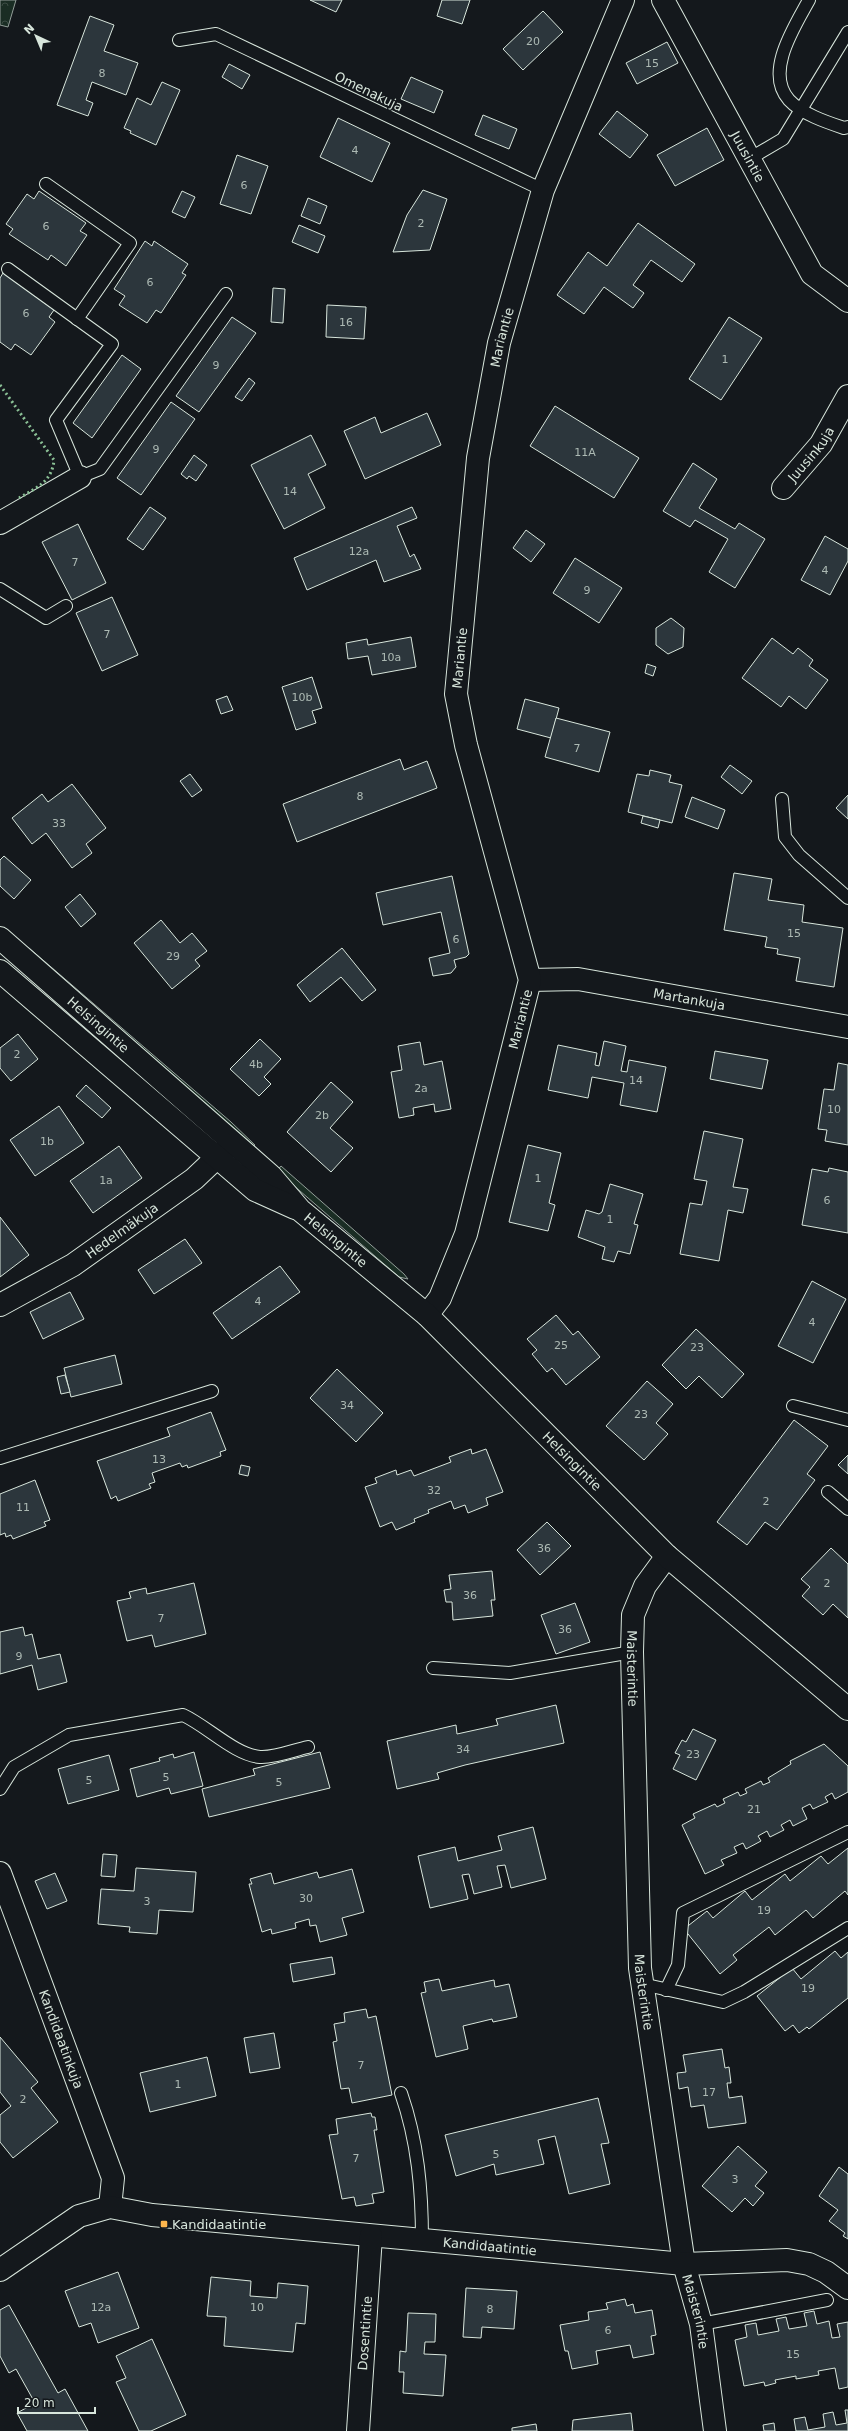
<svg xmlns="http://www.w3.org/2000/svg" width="848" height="2431" font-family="'DejaVu Sans',sans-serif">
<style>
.grass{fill:#1a2d24;stroke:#939e99}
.park{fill:url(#park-crowns);stroke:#939e99}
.building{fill:#2c363c;stroke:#d8e6dc}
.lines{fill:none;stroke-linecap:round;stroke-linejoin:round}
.lane-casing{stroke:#d8e6dc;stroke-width:14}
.street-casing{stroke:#d8e6dc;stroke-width:24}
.secondary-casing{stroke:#d8e6dc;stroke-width:24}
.lane{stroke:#14181c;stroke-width:12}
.street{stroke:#14181c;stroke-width:22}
.secondary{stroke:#14181c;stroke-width:22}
.hedge{stroke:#8ac095;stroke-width:3;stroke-dasharray:2 3;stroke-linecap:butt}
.poi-dot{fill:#ffb74d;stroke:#14181c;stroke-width:1.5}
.labels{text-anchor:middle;stroke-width:3;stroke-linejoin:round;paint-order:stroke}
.number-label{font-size:11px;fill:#adbab4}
.street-label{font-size:13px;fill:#d8e6dc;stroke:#14181c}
.poi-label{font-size:13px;fill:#d8e6dc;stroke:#14181c;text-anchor:start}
</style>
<defs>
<pattern id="park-crowns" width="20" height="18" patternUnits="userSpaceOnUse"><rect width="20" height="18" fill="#1a2d24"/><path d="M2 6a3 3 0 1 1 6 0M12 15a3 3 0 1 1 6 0" fill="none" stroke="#3b4b43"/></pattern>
</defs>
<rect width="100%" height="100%" fill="#14181c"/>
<g class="grass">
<polygon points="29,948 231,1122 255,1145 252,1148 25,950"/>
<polygon points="281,1166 404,1274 408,1279 399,1277 277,1171"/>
</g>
<polygon class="park" points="0,0 16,0 8,27 0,25"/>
<g class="building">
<polygon points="310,0 342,0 336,12"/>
<polygon points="442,0 470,0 462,24 437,16"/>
<polygon points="543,11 563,32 523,70 503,49"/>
<polygon points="90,16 114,25 104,51 138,63 126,95 92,82 86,100 93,103 88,116 57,105"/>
<polygon points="667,42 678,63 637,84 626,63"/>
<polygon points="229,64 250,75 242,89 222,77"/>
<polygon points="411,77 443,91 434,113 401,99"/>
<polygon points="162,82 180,90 156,145 130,133 131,131 124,128 137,98 151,105"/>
<polygon points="617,111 648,135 630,158 599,134"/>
<polygon points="483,115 517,129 509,149 475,135"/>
<polygon points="338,118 390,143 372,182 320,157"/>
<polygon points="707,128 724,160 675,186 657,155"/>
<polygon points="237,155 268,166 251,214 220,204"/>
<polygon points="423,190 447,199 430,250 393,252 407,215"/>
<polygon points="39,191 86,223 80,231 87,235 66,266 51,255 48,260 9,234 13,229 6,224 27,194 34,199"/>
<polygon points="182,191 195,197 185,218 172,212"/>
<polygon points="308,198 327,206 320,224 301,216"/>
<polygon points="638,223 695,264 682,282 651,260 633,285 644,293 633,308 604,287 584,314 557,295 588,252 607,266"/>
<polygon points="299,225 325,236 318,253 292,242"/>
<polygon points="145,241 152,246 154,241 188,264 182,273 186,275 161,313 156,310 147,323 119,305 125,296 114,289"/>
<polygon points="3,273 54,310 49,317 55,322 31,355 15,344 11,350 0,342 0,278"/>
<polygon points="273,288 285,289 283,323 271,322"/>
<polygon points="327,305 366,307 364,339 326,337"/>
<polygon points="232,317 256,333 199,412 176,396"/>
<polygon points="729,317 762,338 721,400 689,379"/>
<polygon points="122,355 141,369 92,438 73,423"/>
<polygon points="249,378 255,383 242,401 235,397"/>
<polygon points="171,402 195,419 141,495 117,478"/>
<polygon points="555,406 639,458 614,498 530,446"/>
<polygon points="427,413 441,445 365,479 344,431 375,417 381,433"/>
<polygon points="311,435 326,465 308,474 325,508 284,529 251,465"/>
<polygon points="194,455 207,465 196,481 189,476 187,479 181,474"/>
<polygon points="693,463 717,479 699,508 735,529 739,523 765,539 735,588 709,572 728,539 695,520 690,527 663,511"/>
<polygon points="150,507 166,518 143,550 127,539"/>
<polygon points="412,507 417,518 397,526 410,557 414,554 421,569 384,582 376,560 307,590 294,558"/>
<polygon points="78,524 106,583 72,600 42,542"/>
<polygon points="526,530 545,544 531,562 513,548"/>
<polygon points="825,536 848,549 848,561 830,595 801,580"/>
<polygon points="575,558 622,588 599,623 553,593"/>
<polygon points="112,597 138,655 102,671 76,613"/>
<polygon points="671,618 684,628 683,647 668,654 656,645 656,628"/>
<polygon points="411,637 416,667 372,675 368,656 348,659 346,643 367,639 368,645"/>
<polygon points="772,638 793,654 798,648 813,660 809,666 828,680 806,709 789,696 781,707 742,678"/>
<polygon points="647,664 656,667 653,676 645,673"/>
<polygon points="312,677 322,708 312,711 316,723 296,730 282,687"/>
<polygon points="227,696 233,710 221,714 216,700"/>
<polygon points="525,699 559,708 551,738 517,729"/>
<polygon points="556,718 610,732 599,772 545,757"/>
<polygon points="400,759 404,770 427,761 437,788 297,842 283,804"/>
<polygon points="730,765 752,781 742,794 721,777"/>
<polygon points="650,770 671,775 669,782 682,785 672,823 628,812 637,774 649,776"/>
<polygon points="190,774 202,790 192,797 180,781"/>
<polygon points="72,784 106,828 86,844 92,853 72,868 46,833 32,844 12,818 42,794 48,802"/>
<polygon points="848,795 848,819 836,808"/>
<polygon points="692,797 725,810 718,829 685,817"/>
<polygon points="643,816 660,820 658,828 641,823"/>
<polygon points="4,856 31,880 14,899 0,886 0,860"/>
<polygon points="734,873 772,879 768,900 804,905 802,922 843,928 834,987 796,981 800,958 777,954 778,949 765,947 767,937 724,930"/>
<polygon points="452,876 469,954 466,957 454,960 456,967 451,973 433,976 429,958 450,953 441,912 383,925 376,893"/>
<polygon points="80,894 96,914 81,927 65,907"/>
<polygon points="161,920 180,943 192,933 207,951 195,960 200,966 172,989 134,943"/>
<polygon points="342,948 376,990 362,1001 341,977 310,1002 297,985"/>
<polygon points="18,1034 38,1059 11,1081 0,1068 0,1048"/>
<polygon points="260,1039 281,1059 264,1077 271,1084 259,1096 230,1069"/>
<polygon points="604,1041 626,1046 621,1071 627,1072 629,1060 666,1067 657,1112 620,1105 624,1083 592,1077 588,1098 548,1090 558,1045 597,1053 595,1065 599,1066"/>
<polygon points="420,1042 424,1065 442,1061 451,1109 435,1112 434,1104 413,1108 414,1115 399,1118 391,1072 402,1070 398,1046"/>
<polygon points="715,1051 768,1060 762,1089 710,1079"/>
<polygon points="838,1063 848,1065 848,1145 825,1141 827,1130 818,1129 824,1089 834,1090"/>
<polygon points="331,1082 353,1102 330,1128 353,1148 331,1172 287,1132"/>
<polygon points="86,1085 111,1108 102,1118 76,1096"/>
<polygon points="59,1106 84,1143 35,1176 10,1140"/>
<polygon points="704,1131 743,1139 733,1187 748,1189 743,1213 728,1210 719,1261 680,1254 690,1203 702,1205 707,1181 694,1179"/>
<polygon points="528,1145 561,1153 549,1203 555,1205 548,1231 509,1222"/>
<polygon points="119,1146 142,1178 93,1213 70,1181"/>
<polygon points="829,1168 848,1172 848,1233 802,1225 812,1169 828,1172"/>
<polygon points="610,1184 643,1194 634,1224 638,1225 630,1254 618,1251 614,1262 602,1259 605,1247 578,1237 586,1210 599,1214 602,1212"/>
<polygon points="0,1217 29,1255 0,1277"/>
<polygon points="185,1239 202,1263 154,1294 138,1270"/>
<polygon points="280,1266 300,1292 232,1339 213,1313"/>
<polygon points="812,1281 846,1299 813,1363 778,1346"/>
<polygon points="70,1292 84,1319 43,1339 30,1312"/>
<polygon points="556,1315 573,1335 578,1331 600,1357 566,1385 552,1368 547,1372 532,1354 537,1350 527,1339"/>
<polygon points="696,1329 744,1374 722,1398 699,1376 686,1389 662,1365"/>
<polygon points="115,1355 122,1384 71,1397 64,1368"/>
<polygon points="337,1369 383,1413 356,1442 310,1398"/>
<polygon points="65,1375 70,1392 61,1394 57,1377"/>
<polygon points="647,1381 673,1404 656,1423 668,1434 644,1460 606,1426"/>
<polygon points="211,1412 226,1450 220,1452 221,1456 188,1468 187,1465 182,1467 180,1463 152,1473 155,1482 149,1484 151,1488 118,1501 116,1496 111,1499 97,1461 170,1436 167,1428"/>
<polygon points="794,1420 828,1446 807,1474 815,1480 777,1530 765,1522 747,1545 717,1522"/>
<polygon points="471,1449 472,1454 486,1449 503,1492 486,1498 488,1505 468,1513 465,1505 454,1509 451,1501 428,1510 429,1513 414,1519 415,1522 396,1530 392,1522 380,1527 365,1487 377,1483 375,1478 396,1470 397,1475 411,1470 414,1476 451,1462 449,1457"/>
<polygon points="848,1455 848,1474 838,1465"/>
<polygon points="241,1465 250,1467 248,1476 239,1474"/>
<polygon points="35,1480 50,1520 44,1522 46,1526 13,1539 11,1535 6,1537 5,1533 0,1535 0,1494"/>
<polygon points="547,1522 571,1546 540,1575 517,1550"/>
<polygon points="831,1548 848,1564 848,1618 833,1604 823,1615 802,1596 810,1587 801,1579"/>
<polygon points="492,1571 495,1600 491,1600 493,1616 453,1620 452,1602 446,1602 444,1590 451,1589 449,1575"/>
<polygon points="194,1583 206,1634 155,1647 152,1635 127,1641 117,1601 131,1598 129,1592 146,1588 147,1594"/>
<polygon points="575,1603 590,1642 556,1654 541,1615"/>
<polygon points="23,1627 25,1636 32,1634 38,1659 60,1654 67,1682 38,1690 32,1665 0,1674 0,1632"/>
<polygon points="556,1705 564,1743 465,1765 437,1773 439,1779 397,1789 387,1741 456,1725 457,1734 498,1725 496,1719"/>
<polygon points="693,1729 716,1740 696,1780 673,1769 680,1755 675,1753 682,1740 686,1742"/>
<polygon points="824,1744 848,1766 848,1792 835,1799 832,1793 825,1797 828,1802 813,1809 810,1804 802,1808 807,1819 793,1826 790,1820 781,1825 784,1830 770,1837 767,1831 758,1836 761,1841 746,1849 743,1843 734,1847 737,1853 721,1860 724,1865 705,1874 682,1825 695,1818 693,1814 715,1804 717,1807 725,1803 723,1799 738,1792 740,1796 747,1793 745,1789 761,1781 763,1785 770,1782 768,1778 791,1764 790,1761"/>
<polygon points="194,1752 203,1786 171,1794 169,1788 137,1797 130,1769 160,1761 159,1758 173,1754 174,1758"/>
<polygon points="320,1752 330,1788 209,1817 202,1789 255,1775 253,1769"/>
<polygon points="109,1755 119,1790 68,1804 58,1769"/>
<polygon points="533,1827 546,1879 511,1888 505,1865 497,1866 502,1887 474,1894 469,1874 462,1875 468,1899 430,1908 418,1856 455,1847 458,1861 502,1850 498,1836"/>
<polygon points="848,1848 848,1895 845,1891 813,1918 806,1910 775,1935 769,1927 733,1955 737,1960 720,1974 684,1929 707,1911 713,1918 745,1891 752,1900 785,1874 790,1881 821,1856 828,1864"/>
<polygon points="103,1854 117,1855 115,1877 101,1876"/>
<polygon points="136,1868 196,1872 193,1912 159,1910 157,1934 129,1932 130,1927 98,1924 101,1889 134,1891"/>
<polygon points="352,1869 364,1912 342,1918 347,1935 320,1942 316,1925 310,1926 309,1919 295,1923 296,1928 272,1934 271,1929 262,1932 249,1884 252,1884 250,1879 271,1873 274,1884 317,1872 319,1878"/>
<polygon points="55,1873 67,1901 47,1909 35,1881"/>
<polygon points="835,1951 841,1958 848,1952 848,1998 809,2029 807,2027 799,2033 793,2025 785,2031 757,1996 792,1968 801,1979"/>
<polygon points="332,1957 335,1974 293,1982 290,1964"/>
<polygon points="439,1979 442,1991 494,1980 495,1987 509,1984 517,2017 493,2022 492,2019 463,2026 468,2049 436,2057 421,1993 426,1992 424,1982"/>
<polygon points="366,2009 368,2018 376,2016 392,2095 352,2103 349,2088 341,2089 333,2042 337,2041 334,2024 345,2022 344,2013"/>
<polygon points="274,2033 280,2068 250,2073 244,2038"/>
<polygon points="0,2037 38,2082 31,2088 58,2122 13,2158 0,2142 0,2115 11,2106 0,2092"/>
<polygon points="722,2049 725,2068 729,2067 731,2083 727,2083 729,2098 742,2096 746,2123 708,2128 704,2105 691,2107 688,2087 679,2089 677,2073 686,2072 683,2055"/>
<polygon points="207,2057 216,2096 150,2112 140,2073"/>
<polygon points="598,2098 609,2143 601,2144 610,2184 569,2194 555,2136 538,2140 544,2164 496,2175 494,2164 456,2176 445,2135"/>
<polygon points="371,2113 372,2117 375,2117 377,2130 374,2130 384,2192 372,2194 374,2203 356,2206 354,2197 342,2199 329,2135 338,2134 336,2119"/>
<polygon points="738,2146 767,2172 755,2186 764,2193 753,2206 745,2198 732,2212 702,2186"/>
<polygon points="839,2167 848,2174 848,2239 843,2236 845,2233 829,2221 838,2210 819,2196"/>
<polygon points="118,2272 139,2328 98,2343 91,2323 79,2327 65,2291"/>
<polygon points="211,2277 251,2281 250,2296 277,2298 278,2283 308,2286 305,2324 296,2323 293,2352 224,2346 226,2317 207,2316"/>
<polygon points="466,2288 517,2291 514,2329 482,2327 481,2338 463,2337"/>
<polygon points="625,2299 627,2306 633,2304 635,2313 652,2310 656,2335 651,2336 654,2354 633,2358 630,2345 596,2351 598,2364 572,2369 568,2351 565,2351 560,2325 589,2320 588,2312 608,2309 606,2303"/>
<polygon points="9,2305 58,2393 65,2389 88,2431 27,2431 17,2413 35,2403 16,2369 9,2373 0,2356 0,2310"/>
<polygon points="814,2311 817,2324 829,2321 832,2338 840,2337 837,2324 848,2322 848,2387 839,2389 835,2368 818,2371 819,2375 796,2379 796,2376 775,2380 776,2383 765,2386 764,2382 744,2386 735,2340 747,2337 745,2325 756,2323 758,2335 779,2331 776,2319 786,2317 789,2329 807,2326 804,2313"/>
<polygon points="408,2313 436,2314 435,2342 425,2342 424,2354 446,2355 443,2396 403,2393 404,2372 399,2372 400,2351 406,2352"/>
<polygon points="152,2339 186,2415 151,2431 139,2431 116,2382 126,2378 116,2356"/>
<polygon points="845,2410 848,2410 848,2431 796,2431 794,2419 805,2417 808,2430 825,2427 823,2414 833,2412 836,2425 847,2423"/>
<polygon points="631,2413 633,2431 572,2431 573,2420"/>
<polygon points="774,2423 775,2431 764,2431 763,2425"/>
<polygon points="536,2424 537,2431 512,2431 512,2428"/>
</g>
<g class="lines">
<g class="lane-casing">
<g id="lane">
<path d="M809 0C795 26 764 72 789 100 802 114 826 122 844 128L848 127"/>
<polyline points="179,40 216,34 543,190"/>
<polyline points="749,159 783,139 848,32"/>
<polyline points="46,184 130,243 77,319"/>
<polyline points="8,269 112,344 56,420 80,477 100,469 226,294"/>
<polyline points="0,589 46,618 66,606"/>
<polyline points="782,799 785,837 799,855 848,898"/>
<polyline points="793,1406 848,1420"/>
<polyline points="0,1458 212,1391"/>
<polyline points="828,1492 848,1509"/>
<polyline points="433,1668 510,1673 632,1652"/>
<path d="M0 1789 14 1767 69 1735 183 1715C207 1726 235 1755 260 1757 275 1758 294 1750 308 1747"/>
<polyline points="642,1984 723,2002 744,1992 848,1928"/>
<polyline points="666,1990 678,1965 683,1913 848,1832"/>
<path d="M401 2093C418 2142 422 2190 422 2241"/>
<polyline points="701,2324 827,2300"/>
</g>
</g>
<g class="street-casing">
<g id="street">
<path id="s1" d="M663 0 812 274 848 301"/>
<path id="s2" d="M783 488 821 444 848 396"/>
<polyline points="0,523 80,477"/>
<path id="s3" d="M530 980 578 979 848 1027"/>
<path id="s4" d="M0 1305 73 1265 194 1179 231 1144"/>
<path id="s5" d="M427 1315 440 1298 466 1234 530 980 466 745 456 694 478 458 499 343 543 190 623 0"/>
<path id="s6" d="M667 1556 645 1586 633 1615 632 1652 640 1968 684 2264 701 2324 715 2431"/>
<path id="s7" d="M0 1873 113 2178 110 2207"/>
<path id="s8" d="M0 2270 79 2216 110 2207 152 2215 684 2264 787 2260 809 2264 826 2272 848 2288"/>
<path id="s9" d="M358 2431 371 2236"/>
</g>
</g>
<g class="secondary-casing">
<g id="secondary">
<path id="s10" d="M0 938 271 1176 300 1210 427 1315 667 1556 848 1709"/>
<polyline points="0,971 255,1190 295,1208"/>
</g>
</g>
<use href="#lane" class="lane"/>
<use href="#street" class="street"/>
<use href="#secondary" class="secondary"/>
<path class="hedge" d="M0 385 54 460C52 482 36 488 19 498"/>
</g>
<rect class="poi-dot" x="160" y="2220" width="8" height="8" rx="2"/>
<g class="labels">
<g class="number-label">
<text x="533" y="45">20</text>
<text x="652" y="67">15</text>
<text x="102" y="77">8</text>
<text x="355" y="154">4</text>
<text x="244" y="189">6</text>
<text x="421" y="227">2</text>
<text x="46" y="230">6</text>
<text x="150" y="286">6</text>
<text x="26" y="317">6</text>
<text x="346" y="326">16</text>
<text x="725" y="363">1</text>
<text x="216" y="369">9</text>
<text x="156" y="453">9</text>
<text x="585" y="456">11A</text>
<text x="290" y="495">14</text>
<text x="359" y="555">12a</text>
<text x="75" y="566">7</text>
<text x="825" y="574">4</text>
<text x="587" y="594">9</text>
<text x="107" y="638">7</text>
<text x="391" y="661">10a</text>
<text x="302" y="701">10b</text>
<text x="577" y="752">7</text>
<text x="360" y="800">8</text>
<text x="59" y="827">33</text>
<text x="794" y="937">15</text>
<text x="456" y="943">6</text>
<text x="173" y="960">29</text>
<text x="17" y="1058">2</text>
<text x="256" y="1068">4b</text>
<text x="636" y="1084">14</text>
<text x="421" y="1092">2a</text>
<text x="834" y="1113">10</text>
<text x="322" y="1119">2b</text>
<text x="47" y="1145">1b</text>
<text x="538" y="1182">1</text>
<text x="106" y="1184">1a</text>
<text x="827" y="1204">6</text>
<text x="610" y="1223">1</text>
<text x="258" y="1305">4</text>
<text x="812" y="1326">4</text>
<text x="561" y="1349">25</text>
<text x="697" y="1351">23</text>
<text x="347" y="1409">34</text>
<text x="641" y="1418">23</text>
<text x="159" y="1463">13</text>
<text x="434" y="1494">32</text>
<text x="766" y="1505">2</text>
<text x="23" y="1511">11</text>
<text x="544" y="1552">36</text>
<text x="827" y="1587">2</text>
<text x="470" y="1599">36</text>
<text x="161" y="1622">7</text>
<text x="565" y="1633">36</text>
<text x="19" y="1660">9</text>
<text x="463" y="1753">34</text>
<text x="693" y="1758">23</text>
<text x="166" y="1781">5</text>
<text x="89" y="1784">5</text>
<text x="279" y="1786">5</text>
<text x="754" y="1813">21</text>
<text x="306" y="1902">30</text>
<text x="147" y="1905">3</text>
<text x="764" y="1914">19</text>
<text x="808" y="1992">19</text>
<text x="361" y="2069">7</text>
<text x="178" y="2088">1</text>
<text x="709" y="2096">17</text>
<text x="23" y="2103">2</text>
<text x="496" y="2158">5</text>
<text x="356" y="2162">7</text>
<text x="735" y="2183">3</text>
<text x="101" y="2311">12a</text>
<text x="257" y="2311">10</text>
<text x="490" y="2313">8</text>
<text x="608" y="2334">6</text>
<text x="793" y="2358">15</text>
</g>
<g class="street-label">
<text transform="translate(369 91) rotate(26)" y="5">Omenakuja</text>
<text dy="5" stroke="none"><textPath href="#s1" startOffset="178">Juusintie</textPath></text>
<text dy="5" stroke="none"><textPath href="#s5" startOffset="1008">Mariantie</textPath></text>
<text dy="5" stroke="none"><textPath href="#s2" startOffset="44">Juusinkuja</textPath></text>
<text dy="5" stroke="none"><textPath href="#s5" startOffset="684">Mariantie</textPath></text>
<text dy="5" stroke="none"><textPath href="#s3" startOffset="161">Martankuja</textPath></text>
<text dy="5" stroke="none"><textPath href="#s5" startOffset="312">Mariantie</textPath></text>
<text dy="5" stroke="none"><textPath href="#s10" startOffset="131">Helsingintie</textPath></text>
<text dy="5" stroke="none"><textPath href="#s4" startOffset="143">Hedelmäkuja</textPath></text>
<text dy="5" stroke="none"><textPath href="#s10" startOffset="452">Helsingintie</textPath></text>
<text dy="5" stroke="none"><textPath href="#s10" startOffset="776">Helsingintie</textPath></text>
<text dy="5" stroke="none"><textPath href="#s6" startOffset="122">Maisterintie</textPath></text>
<text dy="5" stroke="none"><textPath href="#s6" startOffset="446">Maisterintie</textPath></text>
<text dy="5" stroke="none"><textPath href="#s7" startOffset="177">Kandidaatinkuja</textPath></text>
<text dy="5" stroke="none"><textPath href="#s8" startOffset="510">Kandidaatintie</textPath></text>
<text dy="5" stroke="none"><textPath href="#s6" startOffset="770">Maisterintie</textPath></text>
<text dy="5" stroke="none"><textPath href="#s9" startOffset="98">Dosentintie</textPath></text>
</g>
<g class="poi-label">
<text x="172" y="2229">Kandidaatintie</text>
</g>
</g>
<g transform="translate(36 36) rotate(316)" stroke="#14181c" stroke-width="3" paint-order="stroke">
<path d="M0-3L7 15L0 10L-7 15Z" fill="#d8e6dc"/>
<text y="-6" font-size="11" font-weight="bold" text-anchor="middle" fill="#d8e6dc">N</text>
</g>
<path d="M18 2407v6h77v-6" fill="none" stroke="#d8e6dc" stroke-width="2"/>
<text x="24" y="2407" font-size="12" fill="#d8e6dc" stroke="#14181c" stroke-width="3" paint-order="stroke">20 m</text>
</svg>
